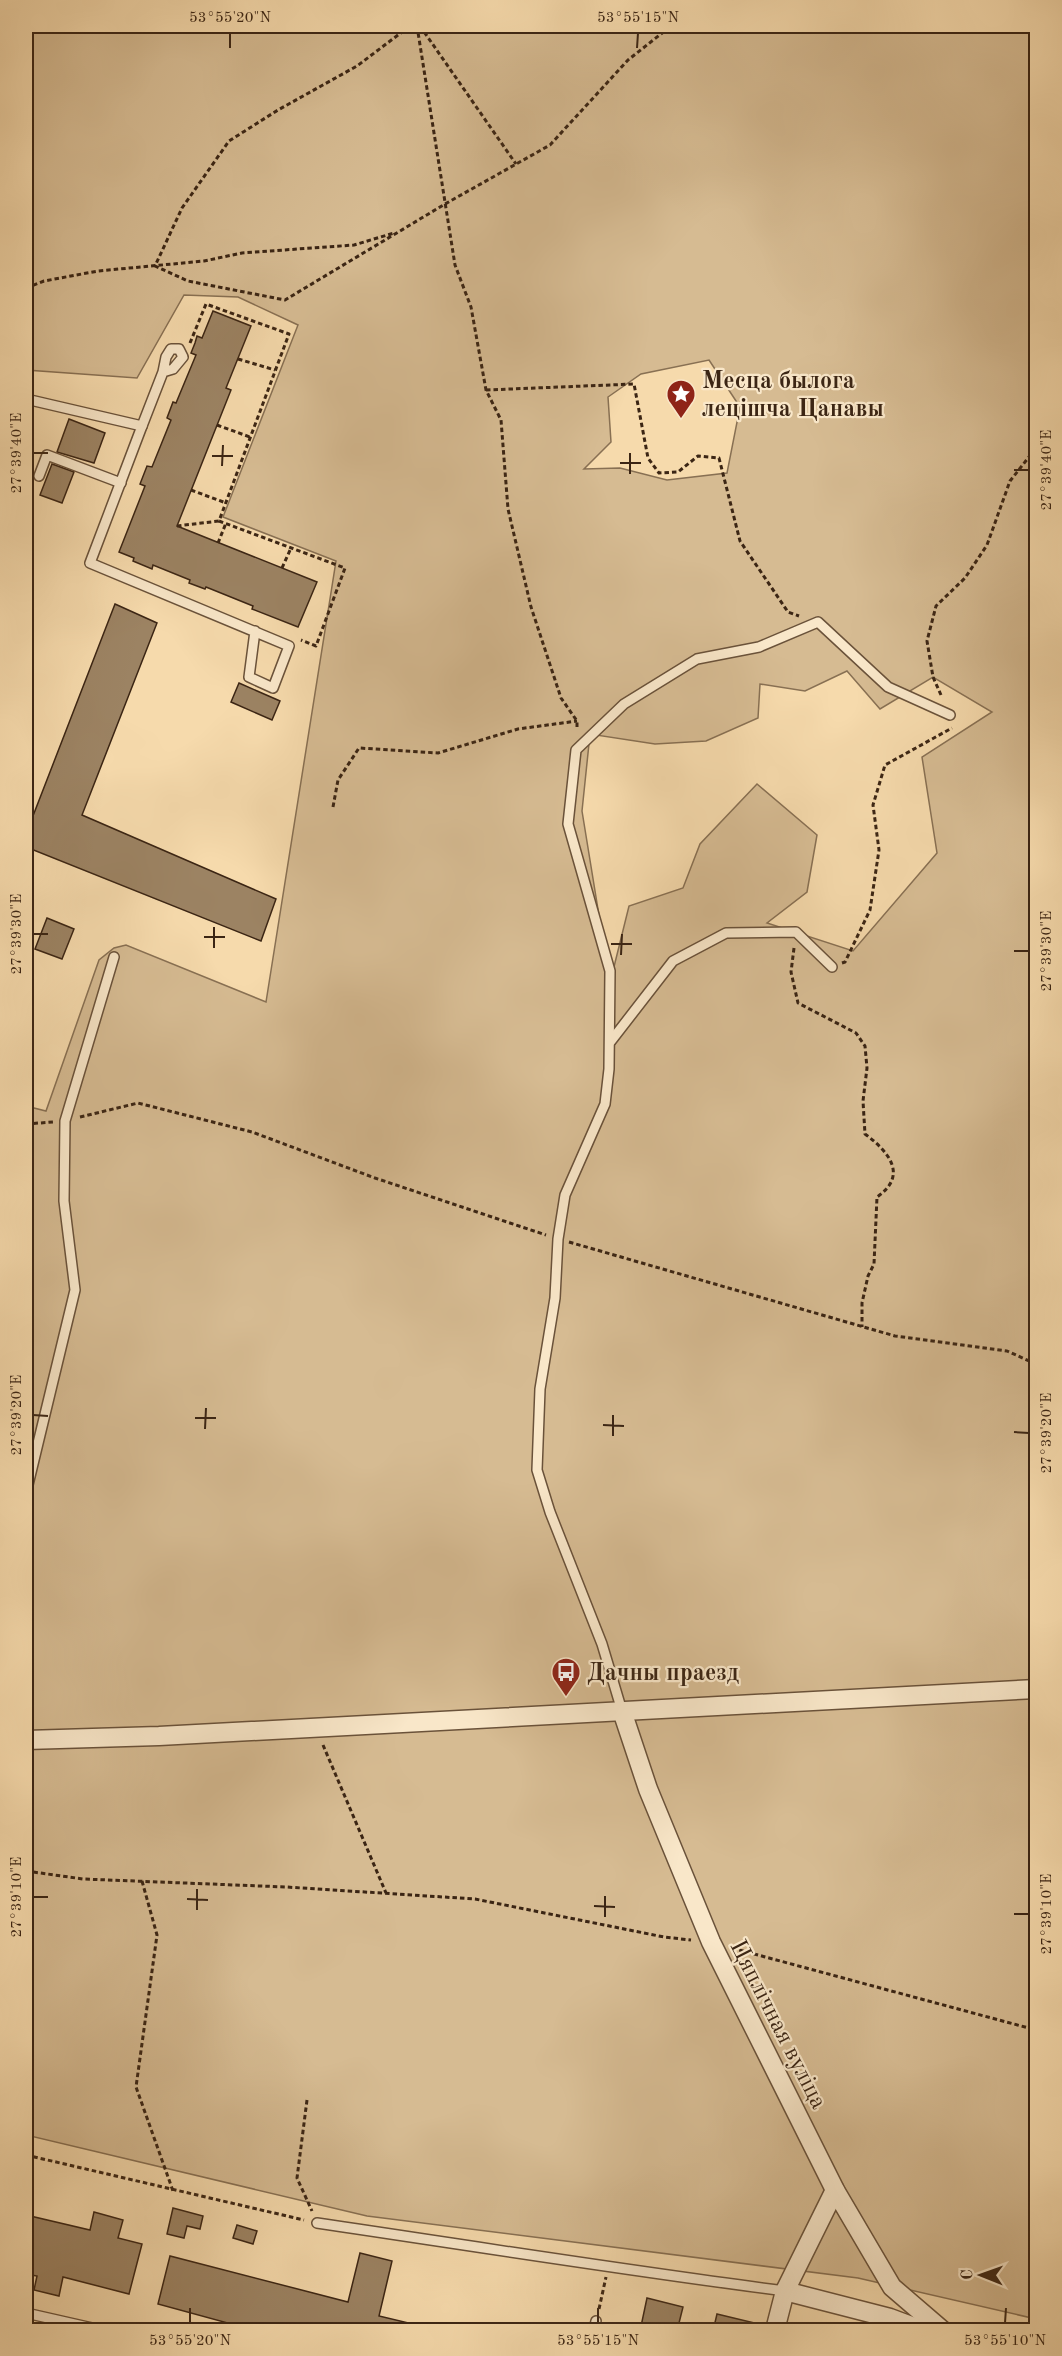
<svg xmlns="http://www.w3.org/2000/svg" width="1062" height="2356" font-family="'Old Standard TT',serif">
<style>
.green{fill:#d6bb92;stroke:#887053;stroke-width:1.5;fill-rule:evenodd}
.building{fill:#9c8363;stroke:#3b2514;stroke-width:1.5}
.lines{fill:none;stroke-linecap:round;stroke-linejoin:round}
.lane-casing{stroke:#6a523a;stroke-width:12}
.street-casing{stroke:#6a523a;stroke-width:21}
.path{stroke:#3b2514;stroke-width:3;stroke-dasharray:4.5 3;stroke-linecap:butt}
.lane{stroke:#f9e7c9;stroke-width:9}
.street{stroke:#f9e7c9;stroke-width:18}
.ticks{fill:none;stroke:#3b2514;stroke-width:2}
.labels{text-anchor:middle;stroke-width:4.5;stroke-linejoin:round;paint-order:stroke}
.poi-label{font-size:24px;font-weight:bold;fill:#3b2514;stroke:#f9e7c9;text-anchor:start}
.street-label{font-size:24px;fill:#3b2514;stroke:#f9e7c9}
.neatline{fill:none;stroke:#3b2514;stroke-width:2}
.ticks-label{font-size:15px;text-anchor:middle;fill:#3b2514}
</style>
<rect width="100%" height="100%" fill="#f6daac"/>
<filter id="stains"><feTurbulence type="fractalNoise" baseFrequency=".00333" numOctaves="4"/><feColorMatrix values="0 0 0 0 .2 0 0 0 0 .09 0 0 0 0 .02 0 0 0 .5 -.17"/></filter>
<radialGradient id="worn" r=".72"><stop offset=".6" stop-color="#630" stop-opacity="0"/><stop offset="1" stop-color="#630" stop-opacity=".3"/></radialGradient>
<path class="green" d="M26 26H1036V2319L858 2278 367 2216 26 2135V1106L46 1111 99 960 114 948 126 945 266 1002 336 561 223 517 298 325 238 297 184 295 137 378 26 370ZM709 360 740 407 727 473 667 480 620 468 584 469 611 442 608 397 641 374ZM847 671 880 709 933 677 992 712 922 757 937 853 853 951 767 923 807 892 817 835 757 784 700 844 683 888 629 906 610 983 582 811 590 734 655 744 706 741 758 718 760 684 805 691Z"/>
<g class="building">
<polygon points="213,311 251,326 226,388 231,390 177,526 317,582 298,627 252,609 253,606 206,587 205,589 189,583 190,580 153,565 152,569 133,561 134,558 119,552 145,486 140,484 147,466 152,467 171,420 167,418 173,402 176,403 196,355 191,353 195,343 197,336 202,338"/>
<polygon points="69,419 105,433 94,463 57,452"/>
<polygon points="52,464 74,472 62,503 40,495"/>
<polygon points="115,604 157,623 82,815 276,899 261,941 26,847 26,834"/>
<polygon points="239,683 280,701 272,720 231,702"/>
<polygon points="47,918 74,929 62,959 35,949"/>
<polygon points="173,2208 203,2216 200,2229 187,2226 184,2238 167,2234"/>
<polygon points="94,2212 123,2220 118,2238 142,2244 129,2294 63,2277 59,2296 34,2290 37,2276 26,2274 26,2215 90,2230"/>
<polygon points="237,2225 257,2231 253,2244 233,2238"/>
<polygon points="360,2253 392,2261 379,2316 417,2325 416,2331 257,2331 158,2304 170,2256 348,2302"/>
<polygon points="647,2298 683,2307 677,2331 640,2331"/>
<polygon points="717,2314 763,2325 762,2331 713,2331"/>
</g>
<g class="lines">
<g class="lane-casing">
<g id="lane">
<polyline points="26,399 142,426 90,563 289,646 273,688 249,677 255,631"/>
<polyline points="142,426 163,372 166,357 171,349 179,349 183,357 173,369 163,372"/>
<polyline points="39,476 47,455 121,483"/>
<polyline points="611,1041 673,961 726,933 796,932 832,967"/>
<polyline points="26,1493 75,1290 64,1201 65,1121 114,957"/>
<polyline points="622,1711 602,1644 550,1512 537,1470 540,1389 555,1298 558,1239 565,1195 605,1104 609,1069 610,971 568,824 576,750 624,704 697,659 759,647 818,622 888,687 950,715"/>
<path d="M317 2223C473 2246 629 2271 785 2291"/>
<polyline points="26,2313 101,2330"/>
<polyline points="594,2330 596,2321"/>
</g>
</g>
<g class="street-casing">
<g id="street">
<polyline points="622,1711 648,1789 711,1942 835,2190 892,2287 942,2330"/>
<polyline points="26,1740 159,1736 1036,1689"/>
<polyline points="785,2291 890,2318 922,2330"/>
<polyline points="775,2330 785,2291 835,2190"/>
</g>
</g>
<g class="path">
<polyline points="410,26 357,66 278,110 229,141 182,208 155,266 188,281 285,300 445,204 550,145 628,60 671,26"/>
<polyline points="417,26 455,265 471,307 486,390 501,420 508,509 531,607 561,698 577,721 577,730"/>
<polyline points="420,26 516,164"/>
<polyline points="26,288 44,281 98,271 204,261 242,253 354,245 394,233"/>
<polyline points="190,343 206,304 289,334 219,521 345,568 316,646 301,640"/>
<polyline points="238,359 275,370"/>
<polyline points="486,390 634,384 648,458 659,473 678,472 698,456 719,458 740,541 788,612 799,616"/>
<polyline points="217,425 250,437"/>
<polyline points="191,490 226,503"/>
<polyline points="177,526 219,521"/>
<polyline points="218,543 226,523"/>
<polyline points="282,568 291,548"/>
<polyline points="941,695 933,677 927,641 936,606 965,578 987,545 1010,481 1036,448"/>
<polyline points="333,807 338,780 359,748 438,753 518,729 577,721"/>
<path d="M794 948 791 972 798 1003 856 1033 865 1046 867 1068 863 1101 865 1134C888 1151 909 1175 877 1197L874 1264 868 1276 862 1303V1327"/>
<polyline points="842,963 845,962 870,910 879,850 873,805 885,765 952,728"/>
<polyline points="80,1117 138,1103 252,1132 375,1178 546,1235"/>
<polyline points="26,1124 53,1122"/>
<polyline points="569,1242 895,1336 1007,1351 1036,1364"/>
<polyline points="323,1745 386,1893"/>
<polyline points="26,1871 83,1879 286,1887 475,1899 664,1937 691,1940"/>
<polyline points="142,1881 157,1935 136,2087 173,2191"/>
<polyline points="732,1948 1036,2030"/>
<polyline points="307,2100 297,2178 312,2211"/>
<polyline points="26,2155 304,2220"/>
<polyline points="599,2309 606,2277"/>
</g>
<use href="#lane" class="lane"/>
<use href="#street" class="street"/>
</g>
<path class="ticks" d="M230 48V33M637 48 638 33M33 453H48M212 456H233M620 463H641M222 466 223 445M1014 470H1029M630 474V453M33 934H48M204 937H225M611 944H632M214 948V927M1014 951H1029M621 955 622 934M33 1415 48 1416M195 1418H216M603 1425 624 1426M205 1429 206 1408M1014 1432 1029 1433M613 1436V1415M33 1897H48M187 1899 208 1900M594 1906 615 1907M197 1910V1889M1014 1914H1029M605 1917V1896M190 2323V2308M598 2323V2308M1005 2323 1006 2308"/>
<defs>
<g id="sight-pin" transform="scale(1.5)"><path d="M0 17L-7.5 6A9.5 9.5 0 1 1 7.5 6Z" fill="#8f2418" stroke="#f9e7c9"/><path d="M0-6L1.8-2.2L6-1.7L2.9 1.2L3.7 5.4L0 3.3L-3.7 5.4L-2.9 1.2L-6-1.7L-1.8-2.2Z" fill="#fff"/></g>
<g id="bus-pin" transform="scale(1.5)"><path d="M0 17L-7.5 6A9.5 9.5 0 1 1 7.5 6Z" fill="#8f2418" stroke="#f9e7c9"/><path d="M-5-6H5V4H4V6H2V4H-2V6H-4V4H-5ZM-3.5-4V0h7V-4ZM-3.5 1.2v1.5H-2V1.2ZM2 1.2v1.5H3.5V1.2Z" fill="#fff"/></g>
</defs>
<g fill-rule="evenodd">
<use href="#sight-pin" x="681" y="394"/>
<use href="#bus-pin" x="566" y="1672"/>
</g>
<g class="labels">
<g class="poi-label">
<text x="702" y="388">Месца былога<tspan x="702" dy="28">лецішча Цанавы</tspan></text>
<text x="587" y="1680">Дачны праезд</text>
</g>
<g class="street-label">
<text transform="translate(779 2024) rotate(63)" y="8">Цяплічная вуліца</text>
</g>
</g>
<rect width="1062" height="2356" fill="none" stroke="#f6daac" stroke-width="66"/>
<g transform="translate(981 2275) rotate(271)" stroke="#f9e7c9" stroke-width="4.5" paint-order="stroke">
<path d="M0-4.5L10 22L0 15L-10 22Z" fill="#3b2514"/>
<text y="-9" font-size="16" font-weight="bold" text-anchor="middle" fill="#3b2514">С</text>
</g>
<rect x="33" y="33" width="996" height="2290" class="neatline"/>
<g class="ticks-label">
<text x="230" y="22">53°55'20"N</text>
<text x="638" y="22">53°55'15"N</text>
<text transform="translate(16 453) rotate(-90)" y="5">27°39'40"E</text>
<text transform="translate(1046 470) rotate(-90)" y="5">27°39'40"E</text>
<text transform="translate(16 934) rotate(-90)" y="5">27°39'30"E</text>
<text transform="translate(1046 951) rotate(-90)" y="5">27°39'30"E</text>
<text transform="translate(16 1415) rotate(-90)" y="5">27°39'20"E</text>
<text transform="translate(1046 1433) rotate(-90)" y="5">27°39'20"E</text>
<text transform="translate(16 1897) rotate(-90)" y="5">27°39'10"E</text>
<text transform="translate(1046 1914) rotate(-90)" y="5">27°39'10"E</text>
<text x="190" y="2345">53°55'20"N</text>
<text x="598" y="2345">53°55'15"N</text>
<text x="1005" y="2345">53°55'10"N</text>
</g>
<rect width="100%" height="100%" filter="url(#stains)"/>
<rect width="100%" height="100%" fill="url(#worn)"/>
</svg>
